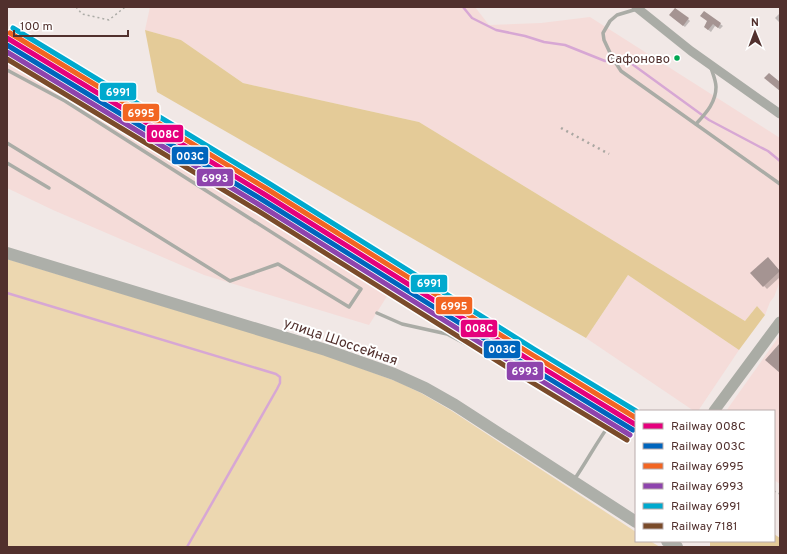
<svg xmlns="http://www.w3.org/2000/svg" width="787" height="554" font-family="Overpass,sans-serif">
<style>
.built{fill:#f5dcd9}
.green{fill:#ecd7b0}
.forest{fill:#e4cb98}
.shadow{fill:#0003}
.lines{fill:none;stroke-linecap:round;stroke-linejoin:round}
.stream{stroke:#d7a7d4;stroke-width:2.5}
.building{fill:#a59492}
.path{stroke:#ababa6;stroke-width:1.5;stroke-dasharray:2 3;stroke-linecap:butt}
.service{stroke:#aaaca6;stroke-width:3.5}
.tertiary{stroke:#aaaca6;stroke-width:9}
.secondary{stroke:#aaaca5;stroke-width:11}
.primary{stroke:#adafa9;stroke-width:12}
.rail{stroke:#aaa7a2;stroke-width:2.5;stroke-dasharray:2 4;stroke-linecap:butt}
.rail-1-casing{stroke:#fff;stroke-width:8}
.rail-2-casing{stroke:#fff;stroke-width:8}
.rail-3-casing{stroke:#fff;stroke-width:8}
.rail-4-casing{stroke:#fff;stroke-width:8}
.rail-5-casing{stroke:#fff;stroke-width:8}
.rail-6-casing{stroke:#fff;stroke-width:8}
.rail-1{stroke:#e5007d;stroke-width:5}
.rail-2{stroke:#0065bd;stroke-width:5}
.rail-3{stroke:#f26522;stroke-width:5}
.rail-4{stroke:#8e44ad;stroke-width:5}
.rail-5{stroke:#00a9ce;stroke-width:5}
.rail-6{stroke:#7a4b2a;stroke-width:5}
.bus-dot{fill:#00a651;stroke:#fff;stroke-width:1.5}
.labels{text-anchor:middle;stroke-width:4;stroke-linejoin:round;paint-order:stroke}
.bus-label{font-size:13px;fill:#51302d;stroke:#fff;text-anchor:end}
.street-label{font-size:14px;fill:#51302d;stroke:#fff}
.line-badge{stroke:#fff;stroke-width:1.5}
.badge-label{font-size:11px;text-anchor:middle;font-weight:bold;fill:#fff}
</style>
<rect width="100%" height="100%" fill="#f1e8e6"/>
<g class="built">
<polygon points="150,7 475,7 489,25 541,23 590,17 780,138 780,281 774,297 770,302 765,315 757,306 745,321 419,122 243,83 181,40 145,30"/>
<polygon points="7,54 389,293 369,325 204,275 53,210 7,188"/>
<polygon points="628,275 739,350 698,411 694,411 586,338"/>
<polygon points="780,335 780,484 774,480 774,411 726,411"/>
</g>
<polygon class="green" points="7,259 328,356 398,382 421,393 452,411 636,532 636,541 650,541 660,547 7,547"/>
<g class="forest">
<polygon points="145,30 181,40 243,83 419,122 745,321 757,306 765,315 739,350 628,275 586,338 157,92"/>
<polygon points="774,534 780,538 780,547 710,547 710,541 774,541"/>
</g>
<g class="shadow">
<polygon points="704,12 723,26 720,29 715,26 711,32 707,29 708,22"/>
<polygon points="780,13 780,23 775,18"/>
<polygon points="672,17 688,19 690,21 685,27"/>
<polygon points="768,258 780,271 780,277 767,289 752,273"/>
</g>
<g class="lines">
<g class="stream">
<polyline points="463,7 472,18 496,30 525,36 544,42 565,45 605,61 621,56 709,120 760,147 768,151 780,161"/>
<polyline points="7,293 276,374 280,377 280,383 277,389 187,547"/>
</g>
</g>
<g class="building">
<polygon points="675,8 689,18 683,26 669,15"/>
<polygon points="704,11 721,23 718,28 713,24 708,30 704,27 707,21 700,16"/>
<polygon points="769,73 780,82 780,91 764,78"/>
<polygon points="768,257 780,271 763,287 750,273"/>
<polygon points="780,343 780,373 765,360"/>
</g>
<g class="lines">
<g class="path">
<polyline points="76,7 82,14 109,20 125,7"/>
<polyline points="774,491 780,494"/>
</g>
<g class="service">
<polyline points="637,9 617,15 610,21 603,33 604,40 612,57 621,71 780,184"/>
<polyline points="7,70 65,101 361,289 349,307 278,264 230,281 82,189 7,143"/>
<path d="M696 124C705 114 716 103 716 87 716 81 713 74 711 68"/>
<polyline points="7,163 49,188"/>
<path d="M377 313 402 324 447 334 612 421C598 440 587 461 574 480"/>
</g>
<polyline class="tertiary" points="636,7 691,51 780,114"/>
<polyline class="secondary" points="714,411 780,322"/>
<g class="primary">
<polyline points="7,253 326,350 394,374 425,388 455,405 636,522"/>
<polyline points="667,541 677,547"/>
</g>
<polyline class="rail" points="561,128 609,154"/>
<g class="rail-1-casing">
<polyline id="rail-1" points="7,38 264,194 528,359 636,425"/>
</g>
<g class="rail-2-casing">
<polyline id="rail-2" points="7,45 261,199 525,364 633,430"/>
</g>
<g class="rail-3-casing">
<polyline id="rail-3" points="10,33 267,189 531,354 636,418"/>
</g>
<g class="rail-4-casing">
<polyline id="rail-4" points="7,52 258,204 522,369 630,435"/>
</g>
<g class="rail-5-casing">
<polyline id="rail-5" points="13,28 270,184 534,349 636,411"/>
</g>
<g class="rail-6-casing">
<polyline id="rail-6" points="7,59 255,209 518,374 627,440"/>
</g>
<use href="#rail-1" class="rail-1"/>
<use href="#rail-2" class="rail-2"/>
<use href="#rail-3" class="rail-3"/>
<use href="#rail-4" class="rail-4"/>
<use href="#rail-5" class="rail-5"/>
<use href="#rail-6" class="rail-6"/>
</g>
<circle class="bus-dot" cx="677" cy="58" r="3.5"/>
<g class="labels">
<g class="bus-label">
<text x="670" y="63">Сафоново</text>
</g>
<g class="street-label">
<text transform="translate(341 341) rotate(19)" y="5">улица Шоссейная</text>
</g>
</g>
<g class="line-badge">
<rect x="99" y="82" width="38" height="19" rx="4" fill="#00a9ce"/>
<rect x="122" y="103" width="38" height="19" rx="4" fill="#f26522"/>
<rect x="146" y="124" width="38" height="19" rx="4" fill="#e5007d"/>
<rect x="171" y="146" width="38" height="19" rx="4" fill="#0065bd"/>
<rect x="196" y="168" width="38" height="19" rx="4" fill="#8e44ad"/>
<rect x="410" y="274" width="38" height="19" rx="4" fill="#00a9ce"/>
<rect x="435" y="296" width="38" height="19" rx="4" fill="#f26522"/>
<rect x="460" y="319" width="38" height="19" rx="4" fill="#e5007d"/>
<rect x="483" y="340" width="38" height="19" rx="4" fill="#0065bd"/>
<rect x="506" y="361" width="38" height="20" rx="4" fill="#8e44ad"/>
</g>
<g class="badge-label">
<text x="118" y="96">6991</text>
<text x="141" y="117">6995</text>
<text x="165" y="138">008С</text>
<text x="190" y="160">003С</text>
<text x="215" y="182">6993</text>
<text x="429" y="287">6991</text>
<text x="454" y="310">6995</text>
<text x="479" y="332">008С</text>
<text x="502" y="353">003С</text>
<text x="525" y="375">6993</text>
</g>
<rect width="787" height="554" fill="none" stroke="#51302d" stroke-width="16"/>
<rect x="635" y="410" width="140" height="132" fill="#ffffff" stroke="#b9acab"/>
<rect x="643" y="423" width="20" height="6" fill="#e5007d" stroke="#b9acab"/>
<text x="671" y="430" font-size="12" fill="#51302d">Railway 008С</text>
<rect x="643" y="443" width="20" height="6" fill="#0065bd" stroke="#b9acab"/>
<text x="671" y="450" font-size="12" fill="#51302d">Railway 003С</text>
<rect x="643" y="463" width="20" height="6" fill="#f26522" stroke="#b9acab"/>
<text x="671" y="470" font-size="12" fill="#51302d">Railway 6995</text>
<rect x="643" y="483" width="20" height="6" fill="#8e44ad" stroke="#b9acab"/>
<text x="671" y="490" font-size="12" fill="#51302d">Railway 6993</text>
<rect x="643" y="503" width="20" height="6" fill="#00a9ce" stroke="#b9acab"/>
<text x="671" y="510" font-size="12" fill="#51302d">Railway 6991</text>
<rect x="643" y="523" width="20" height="6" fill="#7a4b2a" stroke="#b9acab"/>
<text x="671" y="530" font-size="12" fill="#51302d">Railway 7181</text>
<g transform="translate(755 32) rotate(359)" stroke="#ffffff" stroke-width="3" paint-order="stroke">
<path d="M0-3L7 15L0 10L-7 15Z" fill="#51302d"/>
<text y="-6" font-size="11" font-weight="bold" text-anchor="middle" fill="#51302d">N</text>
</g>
<path d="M14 30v6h114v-6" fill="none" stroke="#51302d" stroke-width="2"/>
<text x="20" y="30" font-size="12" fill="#51302d" stroke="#ffffff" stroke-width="3" paint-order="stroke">100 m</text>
</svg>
